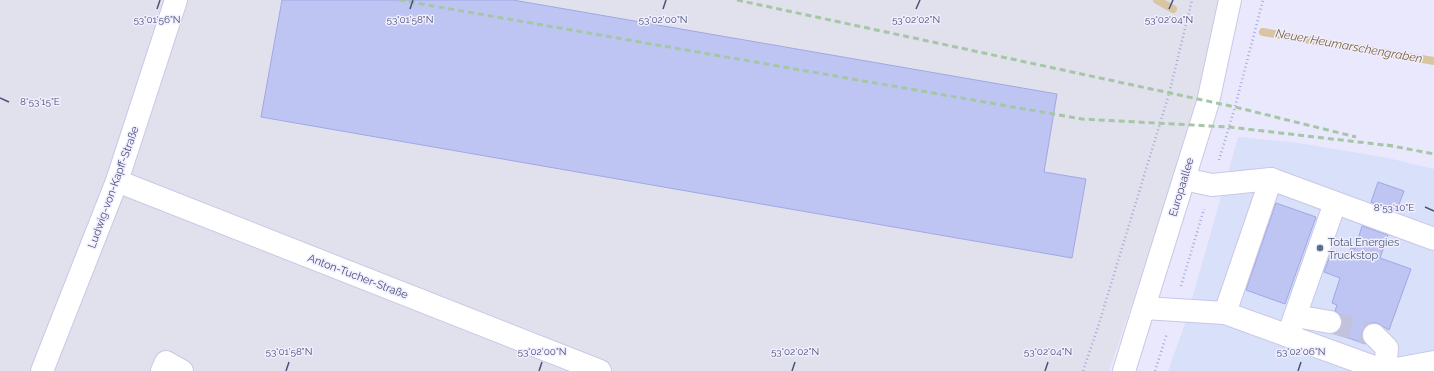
<svg xmlns="http://www.w3.org/2000/svg" width="1434" height="371" font-family="Raleway,sans-serif">
<style>
.commercial{fill:#d9e0fa}
.industrial{fill:#e1e1ed}
.lines{fill:none;stroke-linecap:round;stroke-linejoin:round}
.stream{stroke:#d9c5a2;stroke-width:8}
.building{fill:#bfc5f2;stroke:#9fa8e5}
.minor-tunnel{stroke:#c2c2dc;stroke-width:22;stroke-dasharray:22 11;stroke-linecap:butt}
.minor-casing{stroke:#c8c8e7;stroke-width:24}
.path{stroke:#a2a8d8;stroke-width:2.5;stroke-dasharray:1 3;stroke-linecap:butt}
.minor{stroke:#fff;stroke-width:22}
.rail{stroke:#a5c7a6;stroke-width:3;stroke-dasharray:6 4;stroke-linecap:butt}
.ticks{fill:none;stroke:#4b5277;stroke-width:1.5}
.service-dot{fill:#5c6f8a;stroke:#f0eeff;stroke-width:1.5}
.labels{text-anchor:middle;stroke-width:3;stroke-linejoin:round;paint-order:stroke}
.street-label{font-size:11px;fill:#4b5277;stroke:#f0eeff}
.service-label{font-size:11px;fill:#4e5e75;stroke:#f0eeff;text-anchor:start}
.water-label{font-size:12px;font-style:italic;fill:#7c673e;stroke:#f0eeff}
.ticks-label{font-size:10px;text-anchor:middle;fill:#4b5277;stroke:#f0eeff;stroke-width:3;stroke-linejoin:round;paint-order:stroke}
</style>
<rect width="100%" height="100%" fill="#eae8fd"/>
<polygon class="commercial" points="1238,137 1292,142 1388,158 1434,169 1434,371 1168,371 1184,327"/>
<polygon class="industrial" points="0,0 1221,0 1184,151 1109,371 0,371"/>
<g class="lines">
<g class="stream">
<polyline points="1157,0 1173,9"/>
<polyline points="1263,32 1434,61"/>
</g>
</g>
<g class="building">
<polygon points="282,0 513,0 1057,94 1044,172 1086,179 1072,258 261,117"/>
<polygon points="1378,182 1404,191 1396,212 1371,202"/>
<polygon points="1276,203 1316,217 1285,304 1246,290"/>
<polygon points="1362,226 1388,235 1380,258 1411,269 1389,330 1377,323 1371,323 1365,326 1362,332 1362,339 1365,344 1335,333 1340,330 1342,324 1342,318 1338,313 1335,311 1337,305 1332,303 1340,278 1324,272 1332,250 1348,256 1351,248 1355,249"/>
</g>
<g class="lines">
<polyline class="minor-tunnel" points="1330,322 1374,335"/>
<g class="minor-casing">
<g id="minor">
<polyline points="1184,179 1212,185 1271,179"/>
<polyline points="117,181 600,371"/>
<polyline points="1144,308 1225,313 1385,371 1434,362"/>
<polyline points="1225,313 1271,179 1434,239"/>
<polyline points="1295,316 1330,322"/>
<polyline points="1374,335 1387,348 1385,371"/>
<polyline points="1288,336 1335,203"/>
<polyline points="42,371 117,181 176,0"/>
<polyline points="162,371 166,362 182,371"/>
<polyline points="1124,371 1208,102 1230,0"/>
</g>
</g>
<g class="path">
<polyline points="1219,160 1235,107 1263,0"/>
<polyline points="1181,286 1204,209"/>
<polyline points="1083,371 1097,330 1169,94 1192,0"/>
<polyline points="1155,371 1167,333"/>
</g>
<use href="#minor" class="minor"/>
<g class="rail">
<polyline points="399,0 1082,119 1229,127 1393,146"/>
<polyline points="737,0 1235,107 1356,137"/>
<polyline points="1387,145 1434,154"/>
</g>
</g>
<path class="ticks" d="M157 9 160 0M410 9 413 0M663 9 666 0M916 9 920 0M1169 9 1173 0M0 98 9 102M1425 207 1434 211M286 371 289 362M539 371 542 362M792 371 795 362M1045 371 1048 362M1298 371 1301 362"/>
<circle class="service-dot" cx="1320" cy="248" r="4"/>
<g class="labels">
<g class="street-label">
<text transform="translate(113 187) rotate(-70)" y="4">Ludwig-von-Kapff-Straße</text>
<text transform="translate(1181 187) rotate(-73)" y="4">Europaallee</text>
<text transform="translate(358 276) rotate(21)" y="4">Anton-Tucher-Straße</text>
</g>
<g class="service-label">
<text x="1328" y="246">Total Energies<tspan x="1328" dy="13">Truckstop</tspan></text>
</g>
<g class="water-label">
<text transform="translate(1349 46) rotate(10)" y="4">Neuer Heumarschengraben</text>
</g>
</g>
<g class="ticks-label">
<text x="410" y="23">53°01'58"N</text>
<text x="157" y="23">53°01'56"N</text>
<text x="663" y="23">53°02'00"N</text>
<text x="916" y="23">53°02'02"N</text>
<text x="1169" y="23">53°02'04"N</text>
<text x="40" y="105">8°53'15"E</text>
<text x="1394" y="211">8°53'10"E</text>
<text x="289" y="355">53°01'58"N</text>
<text x="542" y="355">53°02'00"N</text>
<text x="795" y="355">53°02'02"N</text>
<text x="1048" y="355">53°02'04"N</text>
<text x="1301" y="355">53°02'06"N</text>
</g>
</svg>
